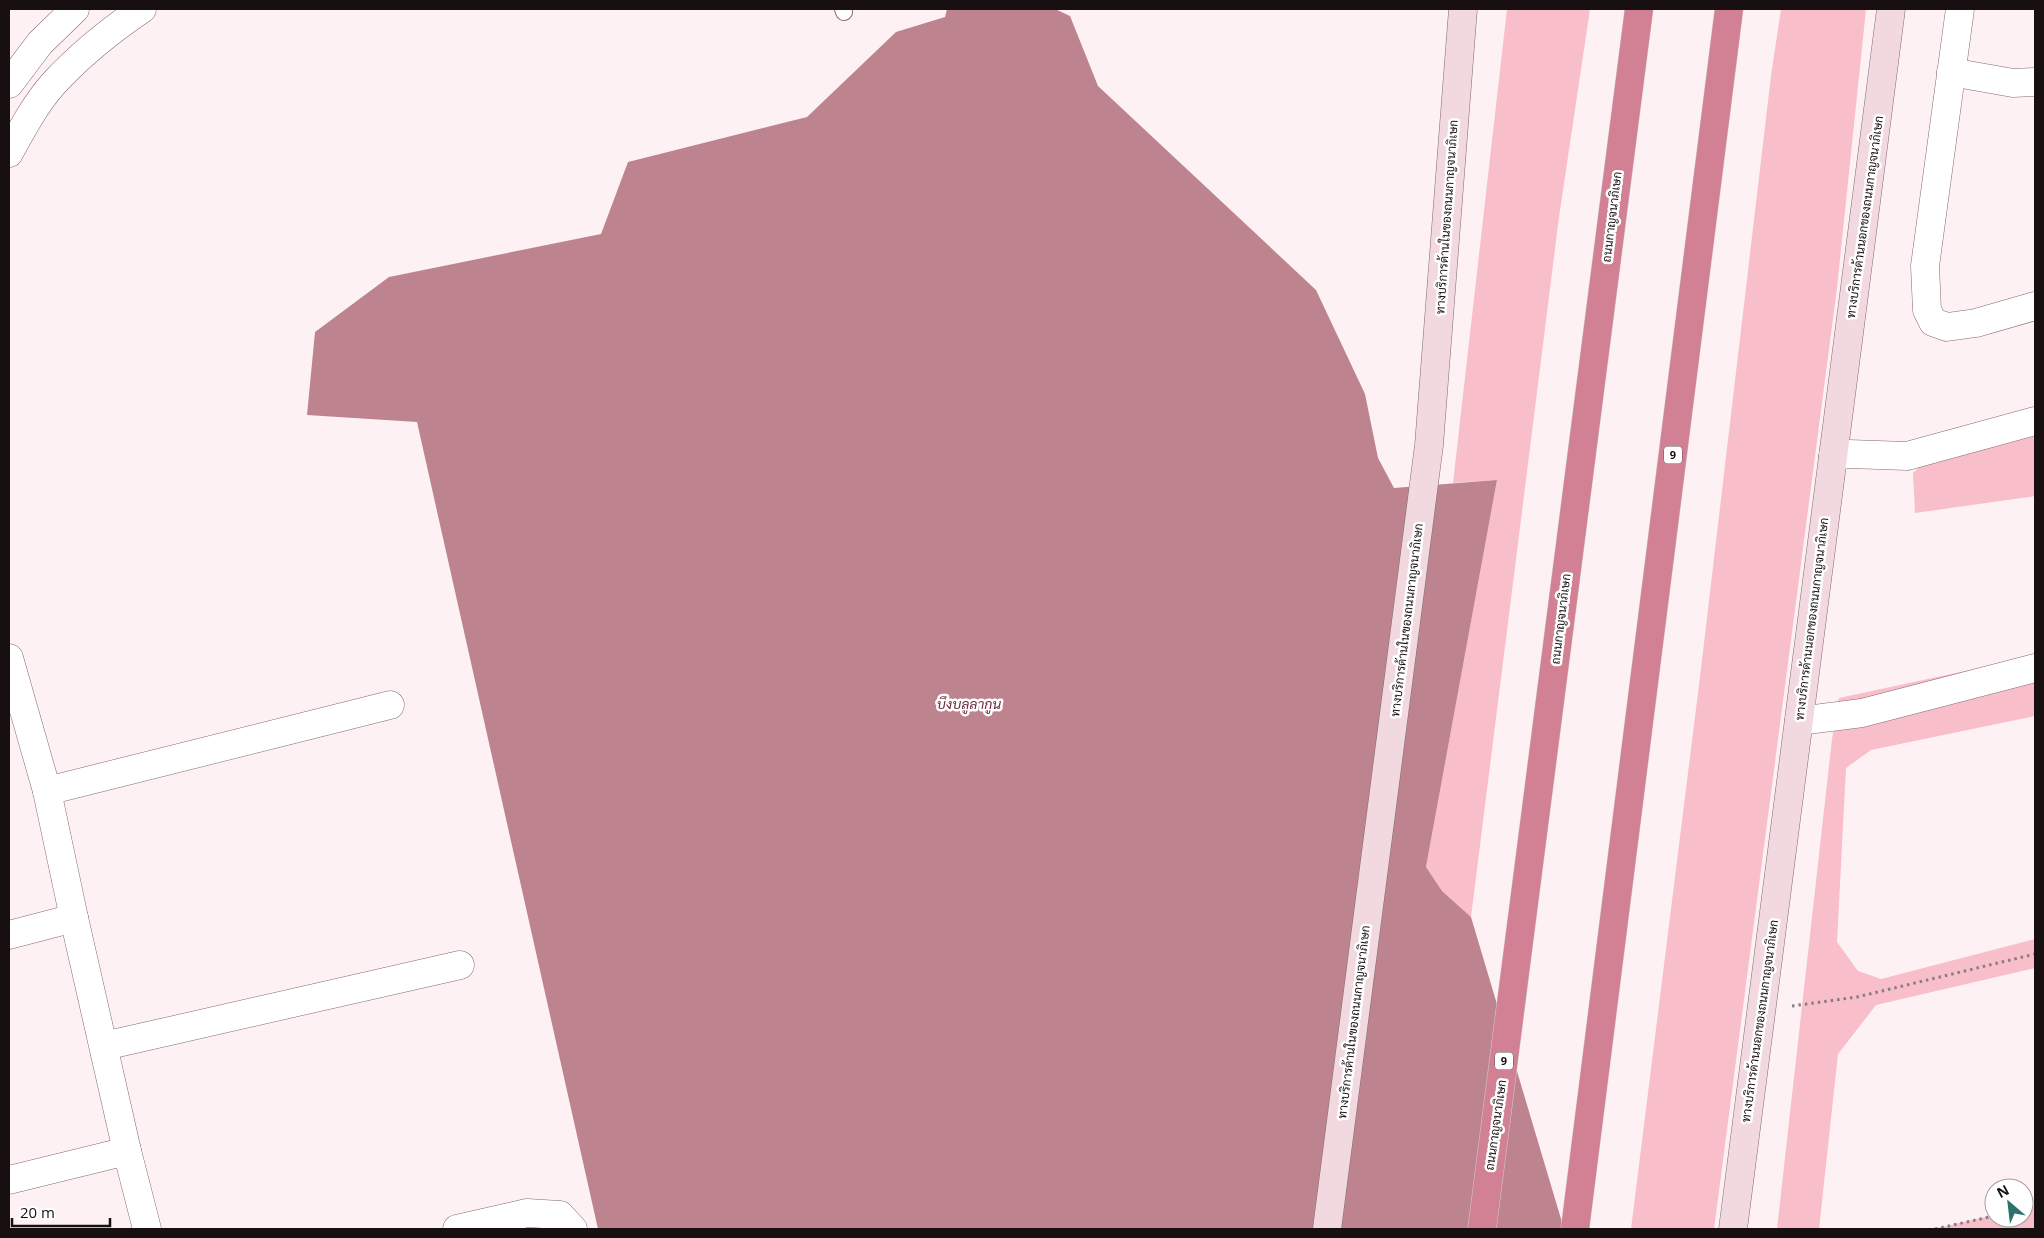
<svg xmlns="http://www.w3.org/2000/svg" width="2044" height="1238" font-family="'Open Sans',Sarabun,sans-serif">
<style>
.green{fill:#f8beca}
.water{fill:#bd8490}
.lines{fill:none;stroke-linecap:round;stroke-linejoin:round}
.lane-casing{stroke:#846a6f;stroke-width:18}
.street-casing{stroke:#846a6f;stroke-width:29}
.secondary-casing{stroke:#846a6f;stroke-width:29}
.highway-casing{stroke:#d1cfcf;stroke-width:29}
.path{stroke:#887d7f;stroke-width:3;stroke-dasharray:2.5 4;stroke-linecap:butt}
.lane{stroke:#fff;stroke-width:16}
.street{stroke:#fff;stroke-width:28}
.secondary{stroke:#f1d9df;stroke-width:28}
.highway{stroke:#d18193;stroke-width:28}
.labels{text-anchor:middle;stroke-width:5;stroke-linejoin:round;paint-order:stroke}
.shield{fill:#fff;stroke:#5d5758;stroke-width:1}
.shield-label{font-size:11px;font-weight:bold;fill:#180f11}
.street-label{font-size:12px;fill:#180f11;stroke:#fff}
.water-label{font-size:14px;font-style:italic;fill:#6f283d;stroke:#fff}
</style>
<rect width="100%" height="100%" fill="#fdf1f3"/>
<g class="green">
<polygon points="1507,9 1590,9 1559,217 1471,917 1442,891 1426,867 1497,480 1453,483"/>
<polygon points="1781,9 1866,9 1837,288 1714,1229 1631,1229 1700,677 1771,76"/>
<polygon points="2035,431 2035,496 1915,513 1913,473 1926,461"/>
<polygon points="2035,656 2035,716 1871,750 1846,768 1837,942 1858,971 1881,979 2035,939 2035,968 1876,1005 1838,1054 1819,1229 1777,1229 1832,739 1839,698"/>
<polygon points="2035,1206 2035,1229 1933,1229 1994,1215 1994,1218 2024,1218 2024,1209"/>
</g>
<polygon class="water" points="947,9 1055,9 1070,16 1098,86 1316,290 1365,394 1378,458 1394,488 1497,480 1426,867 1442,891 1471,917 1564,1229 598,1229 417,422 307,415 315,332 389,277 601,234 628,162 807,117 896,32 945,17"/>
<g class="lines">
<g class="lane-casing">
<polyline id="lane" points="843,9 844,12"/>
</g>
<g class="street-casing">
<g id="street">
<polyline points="1960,9 1925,266 1927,310 1933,322 1947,327 1976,323 2035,306"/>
<polyline points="1951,72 2013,83 2035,82"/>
<polyline points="9,84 40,43 75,9"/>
<path d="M9 153C22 129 36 103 54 83 80 55 111 30 142 9"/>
<polyline points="1833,456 1849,454 1907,456 2035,421"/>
<polyline points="9,658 47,791 74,918 127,1151 147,1229"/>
<polyline points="1799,721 1862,713 2035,668"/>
<polyline points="47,791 390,705"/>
<polyline points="9,935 74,918"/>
<polyline points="104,1046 460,965"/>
<polyline points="9,1180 127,1151"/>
<polyline points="457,1229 527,1213 560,1215 573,1229"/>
</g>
</g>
<g class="secondary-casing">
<g id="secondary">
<polyline points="1327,1229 1429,445 1463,9"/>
<polyline points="1733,1229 1891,9"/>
</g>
</g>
<g class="highway-casing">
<g id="highway">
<polyline points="1482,1229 1639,9"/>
<polyline points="1575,1229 1729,9"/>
</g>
</g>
<g class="path">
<polyline points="1792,1006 1857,997 2035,954"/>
<polyline points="2024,1208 2035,1206"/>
<polyline points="1935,1229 1994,1216"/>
</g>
<use href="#lane" class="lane"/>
<use href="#street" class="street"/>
<use href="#secondary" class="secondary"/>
<use href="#highway" class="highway"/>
</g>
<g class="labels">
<g class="shield">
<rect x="1664" y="446.5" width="18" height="17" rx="4"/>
<rect x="1495" y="1052.5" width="18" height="17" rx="4"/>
</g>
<g class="shield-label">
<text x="1673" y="459">9</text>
<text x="1504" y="1065">9</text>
</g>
<g class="street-label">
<text transform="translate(1447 217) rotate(-86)" y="4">ทางบริการด้านในของถนนกาญจนาภิเษก</text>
<text transform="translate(1612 217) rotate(-83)" y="4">ถนนกาญจนาภิเษก</text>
<text transform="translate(1865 217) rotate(-82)" y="4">ทางบริการด้านนอกของถนนกาญจนาภิเษก</text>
<text transform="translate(1561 619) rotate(-83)" y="4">ถนนกาญจนาภิเษก</text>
<text transform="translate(1812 619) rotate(-83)" y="4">ทางบริการด้านนอกของถนนกาญจนาภิเษก</text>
<text transform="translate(1407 620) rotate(-83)" y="4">ทางบริการด้านในของถนนกาญจนาภิเษก</text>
<text transform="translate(1760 1021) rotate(-82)" y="4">ทางบริการด้านนอกของถนนกาญจนาภิเษก</text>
<text transform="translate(1354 1022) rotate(-83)" y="4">ทางบริการด้านในของถนนกาญจนาภิเษก</text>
<text transform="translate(1496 1125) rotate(-82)" y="4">ถนนกาญจนาภิเษก</text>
</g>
<g class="water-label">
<text x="969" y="709">บึงบลูลากูน</text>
</g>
</g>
<rect width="2044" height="1238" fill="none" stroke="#180f11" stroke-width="20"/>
<g transform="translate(2009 1203) rotate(332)"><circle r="24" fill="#ffffff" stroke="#a39fa0"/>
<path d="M0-4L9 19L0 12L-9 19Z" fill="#2b726b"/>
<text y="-8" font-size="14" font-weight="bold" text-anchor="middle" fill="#180f11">N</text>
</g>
<path d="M12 1218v8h98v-8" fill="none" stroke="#180f11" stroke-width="2.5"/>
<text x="20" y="1218" font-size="15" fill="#180f11" stroke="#ffffff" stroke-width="4" paint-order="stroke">20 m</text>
</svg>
